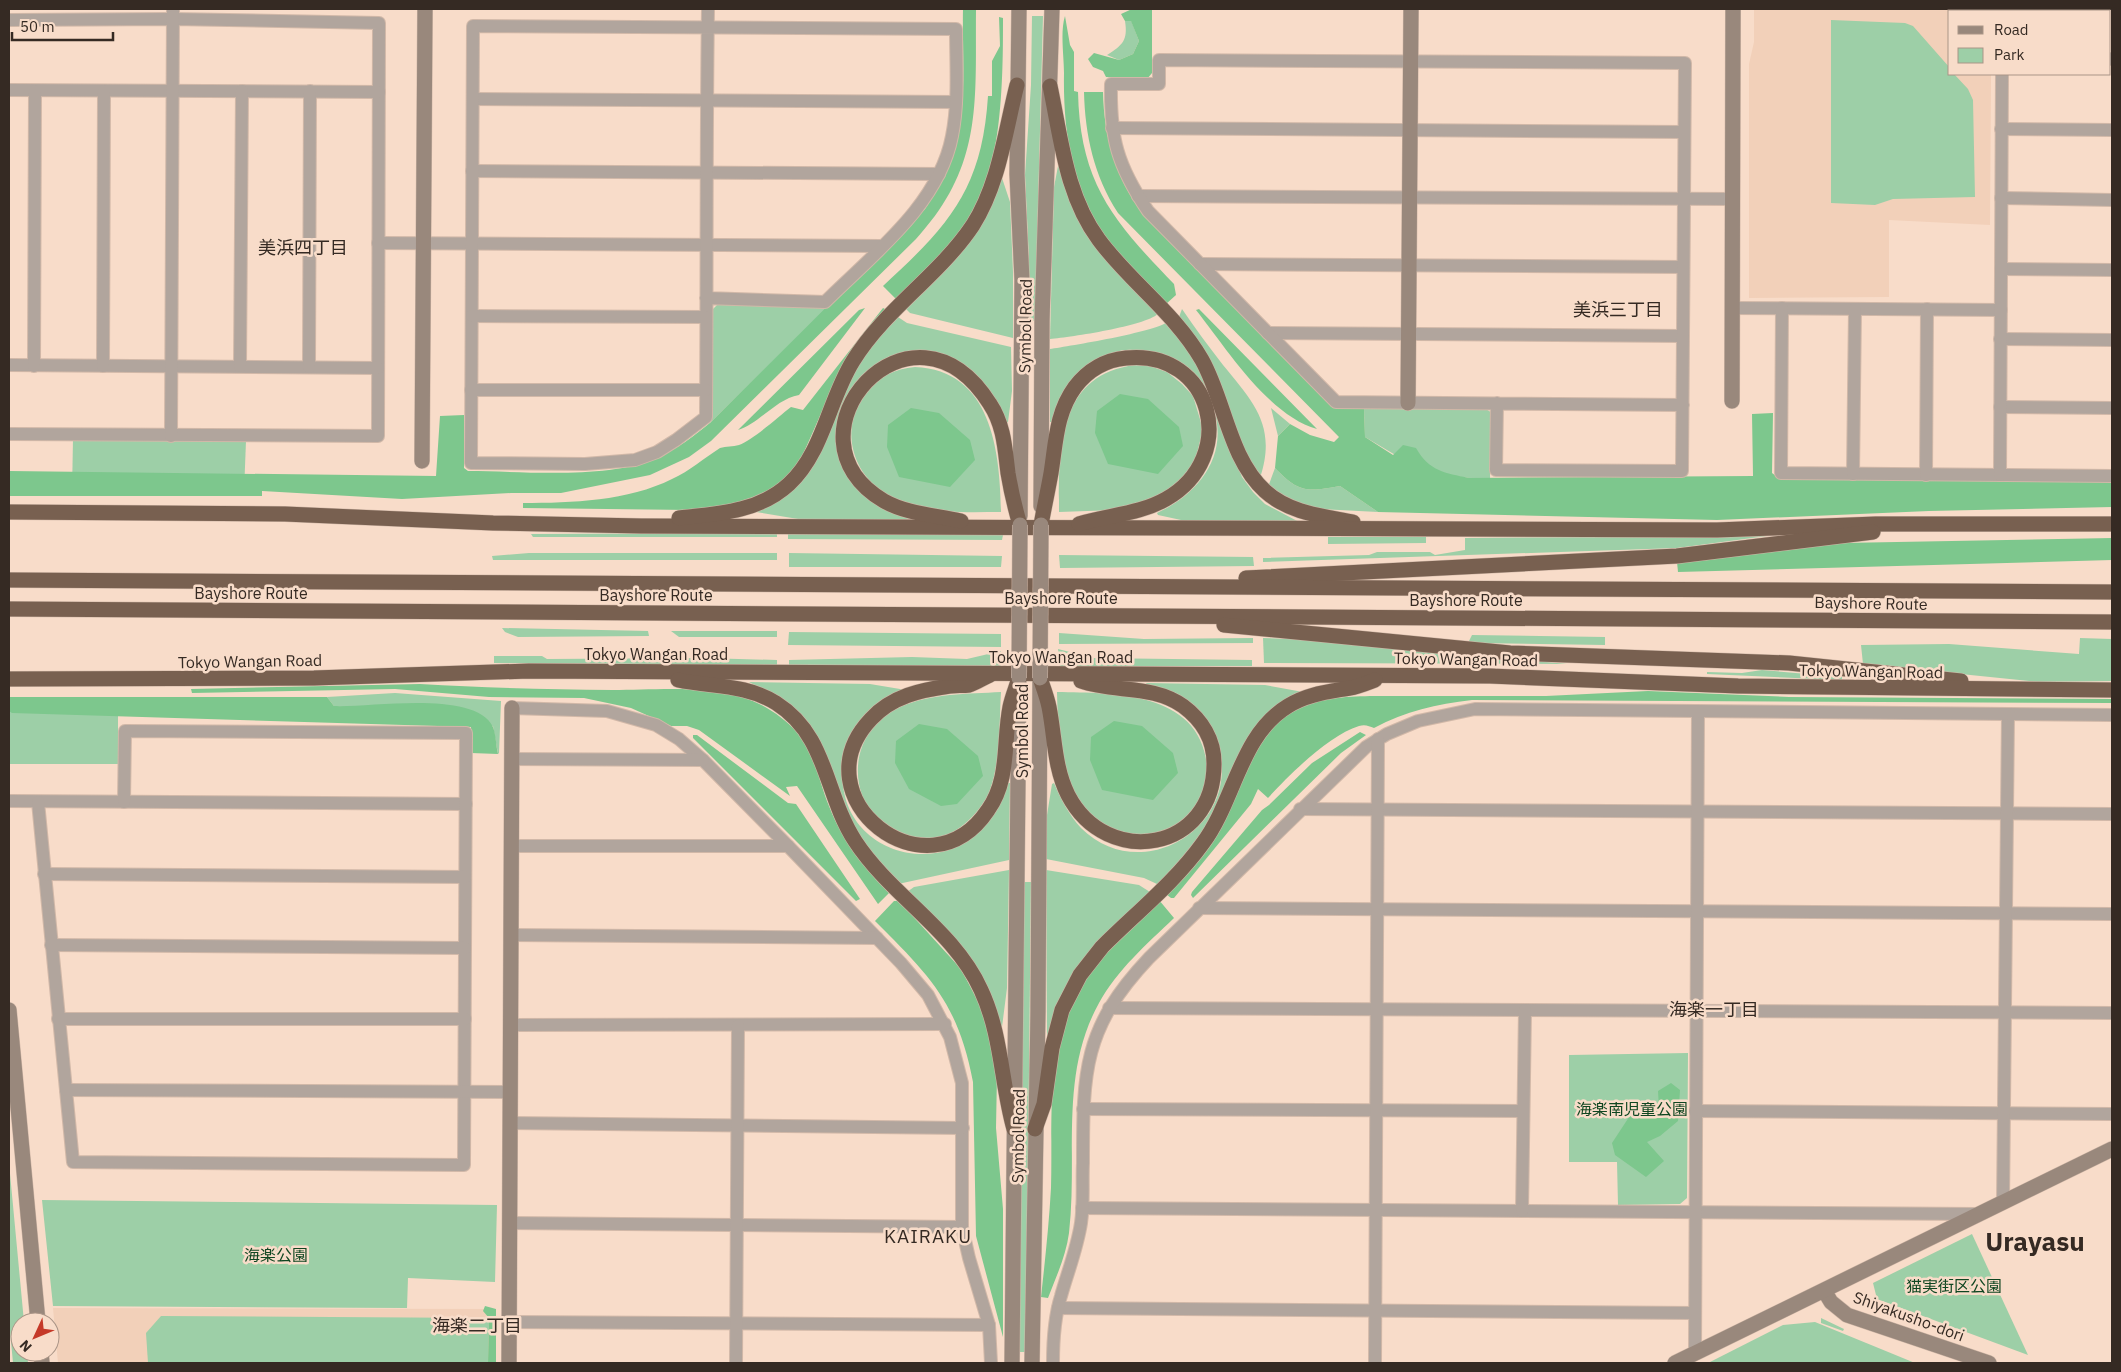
<svg xmlns="http://www.w3.org/2000/svg" width="2121" height="1372" font-family="'IBM Plex Sans','Noto Sans JP',sans-serif">
<style>
.built{fill:#f2d0b9}
.green{fill:#9dcfa7}
.forest{fill:#7dc78d}
.lines{fill:none;stroke-linecap:round;stroke-linejoin:round}
.street-casing{stroke:#d1b8a8;stroke-width:14}
.secondary-casing{stroke:#d1b8a8;stroke-width:16}
.highway-casing{stroke:#d1b8a8;stroke-width:16}
.street{stroke:#b1a59d;stroke-width:12}
.secondary{stroke:#99887c;stroke-width:15}
.highway{stroke:#786050;stroke-width:15}
.secondary-bridge-casing{stroke:#d1b8a8;stroke-width:16;stroke-linecap:butt}
.secondary-bridge{stroke:#99887c;stroke-width:15}
.labels{text-anchor:middle;stroke-width:5;stroke-linejoin:round;paint-order:stroke}
.street-label{font-size:16px;fill:#352a23;stroke:#f8dcc9}
.park-label{font-size:16px;fill:#0f4621;stroke:#f8dcc9}
.neighbourhood-label{font-size:18px;fill:#352a23;stroke:#f8dcc9}
.quarter-label{font-size:19px;letter-spacing:1px;fill:#352a23;stroke:#f8dcc9}
.town-label{font-size:26px;font-weight:bold;fill:#352a23;stroke:#f8dcc9}
</style>
<rect width="100%" height="100%" fill="#f8dcc9"/>
<g class="built">
<polygon points="1754,9 1992,9 1992,11 1950,11 1950,74 1991,74 1990,225 1889,220 1889,297 1749,298 1749,64 1754,42"/>
<polygon points="53,1308 496,1309 496,1363 58,1363"/>
</g>
<g class="green">
<polygon points="1032,16 1043,16 1035,321 1028,321 1029,261 1025,175 1031,85"/>
<path d="M1131 20 1139 41 1133 54 1119 60 1107 55C1123 45 1128 40 1125 21Z"/>
<polygon points="1831,20 1905,23 1913,26 1950,68 1950,74 1954,74 1968,89 1973,100 1975,197 1893,199 1875,205 1831,203"/>
<path d="M1059 161 1158 314C1144 326 1072 337 1050 339L1054 187Z"/>
<path d="M1001 175 1010 202 1013 272V338L910 313 906 309C934 281 966 254 985 219 992 206 996 190 1001 175Z"/>
<polygon points="717,305 829,306 711,422 712,310"/>
<path d="M1182 309C1195 328 1209 347 1223 365 1254 403 1277 426 1260 478L1243 447 1217 375 1179 317Z"/>
<path d="M898 317 907 323 1011 347 1012 391 1008 422 1005 423C995 399 982 377 960 363 899 323 822 387 840 455 846 478 860 495 881 507 889 512 900 515 909 519H798L756 512C826 483 822 436 851 377 863 353 881 336 898 317Z"/>
<path d="M1167 322 1186 346 1206 381 1242 477 1253 492 1265 504 1301 523 1181 520 1158 515 1157 513C1196 495 1227 459 1215 414 1212 406 1210 395 1205 389 1197 380 1183 374 1173 367 1155 355 1136 344 1113 353 1105 356 1096 366 1089 372 1065 391 1061 391 1052 422H1050V349C1070 346 1155 332 1167 322Z"/>
<path d="M1135 365 1150 366 1167 372 1182 384 1193 396 1203 429 1194 466 1161 497 1116 510 1059 512C1059 451 1056 375 1135 365Z"/>
<path d="M915 367C992 370 1000 452 1001 512 964 512 922 515 889 496 828 461 844 373 915 367Z"/>
<polygon points="1271,408 1290,424 1278,436"/>
<polygon points="1364,408 1486,409 1492,413 1490,478 1469,478 1424,472 1365,437"/>
<polygon points="73,439 246,441 244,492 72,492"/>
<path d="M1275 468C1299 493 1307 492 1340 486L1378 512 1320 509 1301 506 1268 487Z"/>
<polygon points="777,533 777,537 533,537 531,534"/>
<polygon points="788,533 1003,535 1002,540 788,539"/>
<polygon points="1767,536 1677,548 1263,562 1263,558 1369,555 1377,552 1430,552 1435,555 1465,550 1465,538"/>
<polygon points="1328,537 1426,537 1426,543 1328,544"/>
<polygon points="529,553 777,553 777,560 493,560 492,556"/>
<polygon points="789,553 1002,556 1001,567 789,567"/>
<polygon points="1059,555 1253,557 1254,566 1060,568"/>
<polygon points="502,628 648,631 649,636 518,637 505,632"/>
<polygon points="671,631 777,631 777,637 679,637"/>
<polygon points="789,632 1001,634 1001,647 788,645"/>
<polygon points="1059,633 1144,639 1253,638 1253,643 1059,644"/>
<polygon points="1472,635 1605,637 1605,645 1473,643 1469,641"/>
<polygon points="1263,638 1319,640 1567,664 1264,663"/>
<polygon points="2080,638 2112,639 2112,681 2038,682 1863,664 1861,645 1949,644 2079,654"/>
<polygon points="1058,649 1093,658 1252,660 1252,666 1060,666"/>
<polygon points="1001,651 1001,666 789,665 789,660 912,657 967,659"/>
<polygon points="494,656 542,656 547,659 704,658 777,660 777,665 494,663"/>
<polygon points="1762,670 1842,677 1842,680 1707,674 1707,672 1742,673"/>
<path d="M749 682 870 684 906 690C893 699 873 708 862 720 851 731 846 746 844 761 827 862 975 897 1008 783H1010L1009 860 898 884 871 855 775 696Z"/>
<path d="M1146 683 1265 685 1303 692 1275 706 1251 733 1221 802 1186 856 1157 884 1144 878 1046 859 1047 815 1052 784 1054 783C1061 799 1069 815 1081 828 1139 886 1237 831 1220 751 1219 746 1217 740 1214 737 1199 721 1177 709 1160 696 1155 692 1148 688 1146 683Z"/>
<path d="M1001 692C999 725 1001 759 990 790 979 818 942 850 910 838 900 835 879 821 871 814 867 811 865 803 863 798 849 762 864 723 900 707 932 693 967 694 1001 692Z"/>
<path d="M1057 692C1114 693 1199 691 1207 765 1208 780 1199 806 1188 817 1175 829 1161 833 1144 834 1129 836 1121 833 1108 826 1061 803 1058 739 1057 692Z"/>
<polygon points="395,693 501,701 499,753 498,754 493,726 334,706 327,697"/>
<polygon points="9,697 118,698 118,764 9,764"/>
<polygon points="1009,870 1007,988 1002,1027 983,984 907,892 914,887"/>
<polygon points="1046,870 1139,885 1150,892 1047,1038"/>
<polygon points="1024,882 1031,882 1026,1352 1018,1352"/>
<polygon points="1688,1053 1687,1198 1680,1204 1618,1205 1617,1162 1569,1162 1569,1055"/>
<polygon points="9,1163 24,1322 20,1322 20,1352 27,1352 28,1363 13,1363 9,1320"/>
<polygon points="42,1200 497,1205 495,1282 408,1278 407,1308 53,1306"/>
<polygon points="1972,1234 2028,1355 1877,1299 1873,1283"/>
<polygon points="161,1316 489,1318 488,1363 148,1363 146,1333"/>
<polygon points="1821,1318 1844,1329 1843,1331 1821,1323"/>
<polygon points="1815,1322 1915,1363 1708,1363 1783,1325"/>
</g>
<g class="forest">
<path d="M963 9H976C975 101 984 165 916 239L711 441 689 457 650 475 561 493H511L402 499 262 491V496H9V471L436 476 440 416 464 415V468L468 471C524 471 606 480 657 458 677 449 694 436 711 422L925 209C935 193 945 177 952 159 968 115 962 55 963 9Z"/>
<polygon points="1132,9 1152,9 1152,73 1147,79 1106,77 1103,71 1093,67 1088,59 1094,53 1119,60 1133,54 1139,41 1131,21 1125,21 1121,14"/>
<path d="M1065 16 1070 45 1074 52V91L1078 92C1080 183 1113 221 1174 284L1176 295 1166 304C1145 282 1123 261 1105 236 1071 191 1063 128 1064 73 1064 56 1060 32 1065 16Z"/>
<path d="M999 17 1003 18C1003 80 1003 181 962 231 943 256 918 278 897 300L883 286C949 225 982 190 988 96H992V61L1000 46Z"/>
<path d="M1084 92H1103C1104 137 1115 177 1143 214L1333 408H1364L1365 437 1393 455 1403 445 1416 448C1429 471 1445 473 1469 478L1753 476 1752 414 1773 413 1772 473 1776 476 2112 475V507L1929 511 1717 520 1378 512 1340 486C1307 492 1299 493 1275 468L1278 436 1290 424 1310 435 1334 442 1339 437 1118 213C1094 176 1085 135 1084 92Z"/>
<path d="M865 308 799 395C776 399 760 423 738 430L859 310Z"/>
<path d="M883 308 887 310 840 371 800 461 789 476 769 492 742 503 690 510 523 508V503C572 503 628 501 672 479 690 471 704 458 720 448 726 446 733 447 739 445 753 440 778 417 791 407L803 410Z"/>
<path d="M1199 309 1317 429C1268 415 1227 349 1196 310Z"/>
<polygon points="1120,394 1148,399 1179,427 1183,446 1158,474 1108,464 1095,433 1097,411"/>
<polygon points="911,408 939,413 970,440 975,460 950,487 899,477 887,447 888,425"/>
<polygon points="2112,538 2112,560 1678,572 1677,562 1842,543"/>
<path d="M420 684C484 688 548 689 613 690 651 690 706 685 742 697 764 704 782 716 798 733 816 753 819 783 829 806 842 840 865 867 889 893L878 904 797 786 786 787 790 796 699 730 687 726H671L631 708 584 698 489 697 395 689 192 693 191 689Z"/>
<path d="M1648 691 1789 697 2112 699V703L1472 700C1436 704 1406 711 1374 728 1369 726 1365 724 1359 726 1329 735 1289 775 1268 798L1258 789 1251 804 1174 898H1171L1166 894C1185 863 1204 833 1223 802 1243 770 1261 729 1296 710 1318 697 1345 697 1370 696H1546Z"/>
<path d="M9 697H327L334 706C369 708 475 689 493 727 496 735 496 746 498 754L471 753V727L12 713 9 711Z"/>
<polygon points="1114,721 1142,726 1173,753 1178,773 1153,800 1102,790 1090,760 1091,737"/>
<polygon points="919,724 947,729 978,756 983,776 957,804 941,806 909,789 895,763 896,741"/>
<polygon points="1360,732 1366,735 1341,753 1193,898 1191,895 1192,892 1262,810 1269,805 1312,763"/>
<polygon points="693,735 697,735 788,803 796,804 860,899 856,901 693,738"/>
<path d="M1159 900 1174 918C1147 944 1117 970 1099 1003 1059 1075 1078 1155 1069 1233 1066 1256 1056 1277 1048 1298L1041 1297C1045 1261 1049 1224 1051 1188 1053 1121 1044 1043 1082 984 1103 952 1132 927 1159 900Z"/>
<path d="M894 901H899L961 969 983 1011 997 1074 996 1128 1003 1209V1337L976 1236 973 1082C958 1003 930 976 875 921Z"/>
<polygon points="1671,1083 1680,1090 1678,1121 1660,1136 1647,1142 1664,1161 1646,1177 1615,1155 1612,1143 1633,1111 1659,1108 1658,1091"/>
<polygon points="485,1306 496,1309 496,1363 488,1363 489,1318 483,1311"/>
</g>
<g class="lines">
<g class="street-casing">
<g id="street">
<polyline points="2001,9 2001,11"/>
<polyline points="9,20 173,19 379,23 378,436 9,434"/>
<polyline points="2110,59 2112,59"/>
<polyline points="9,90 379,92"/>
<polyline points="473,99 956,102"/>
<polyline points="1112,128 1684,132"/>
<polyline points="2001,129 2112,130"/>
<polyline points="472,171 939,174"/>
<polyline points="1138,196 1733,199"/>
<polyline points="2001,198 2112,200"/>
<polyline points="378,243 881,246"/>
<polyline points="1200,264 1683,267"/>
<polyline points="2001,269 2112,270"/>
<path d="M706 298 825 302C872 255 939 205 952 136 959 101 956 65 956 29L473 26 471 463 585 464 635 460 657 452 676 440 706 417C707 281 706 145 708 9"/>
<polyline points="1732,308 2001,310"/>
<polyline points="1782,308 1781,473 2112,476"/>
<polyline points="472,316 706,317"/>
<polyline points="1268,333 1683,336"/>
<polyline points="2000,339 2112,340"/>
<polyline points="9,365 378,368"/>
<polyline points="34,366 35,91"/>
<polyline points="103,366 104,91"/>
<polyline points="240,366 242,91"/>
<polyline points="309,367 310,91"/>
<polyline points="471,390 706,390"/>
<path d="M1497 403 1496 470 1682 471C1683 335 1684 199 1685 63L1159 60V84H1111C1110 138 1117 165 1148 211L1336 402C1451 403 1567 404 1683 405"/>
<polyline points="2000,407 2112,408"/>
<polyline points="171,436 173,9"/>
<polyline points="1853,474 1855,309"/>
<polyline points="1926,475 1927,309"/>
<polyline points="2000,475 2002,74"/>
<polyline points="512,708 607,711 656,725 679,739 703,760 788,846 901,963 928,995 950,1037 962,1083 962,1227 969,1258 989,1325 991,1363"/>
<polyline points="511,759 703,760"/>
<polyline points="9,801 466,804"/>
<polyline points="38,802 73,1162 464,1165 466,733 125,731 124,802"/>
<polyline points="1300,809 2112,814"/>
<polyline points="511,846 788,846"/>
<polyline points="44,874 465,877"/>
<polyline points="1199,908 2112,914"/>
<polyline points="511,935 877,938"/>
<polyline points="51,945 465,948"/>
<polyline points="1109,1008 2112,1013"/>
<polyline points="58,1019 465,1019"/>
<polyline points="510,1025 945,1024"/>
<polyline points="66,1090 510,1092"/>
<polyline points="1083,1109 1523,1111"/>
<polyline points="1695,1111 2112,1114"/>
<polyline points="510,1123 963,1128"/>
<polyline points="2003,1203 2008,714"/>
<polyline points="1082,1208 1978,1214"/>
<polyline points="1522,1211 1525,1010"/>
<polyline points="510,1223 962,1227"/>
<polyline points="1058,1308 1694,1313"/>
<polyline points="509,1322 989,1325"/>
<polyline points="1695,1353 1698,712"/>
<polyline points="736,1363 738,1026"/>
<path d="M1053 1363C1053 1340 1054 1318 1061 1296 1068 1271 1077 1249 1081 1223 1084 1203 1082 1183 1083 1163 1083 1071 1083 1028 1149 958L1366 747 1387 734 1418 721 1475 709 2112 715"/>
<polyline points="1375,1363 1378,739"/>
</g>
</g>
<g class="secondary-casing">
<g id="secondary">
<polyline points="1019,9 1017,174 1022,280 1020,516"/>
<polyline points="1732,401 1733,9"/>
<polyline points="1408,403 1411,9"/>
<polyline points="422,461 425,9"/>
<polyline points="1041,506 1042,321 1052,9"/>
<polyline points="9,1010 38,1322"/>
<polyline points="1825,1292 1831,1302 1847,1315 1989,1363"/>
<polyline points="41,1352 42,1363"/>
<polyline points="509,1363 512,708"/>
<polyline points="1012,1363 1019,682"/>
<polyline points="1032,1363 1038,1011 1040,680"/>
<polyline points="1675,1363 2112,1149"/>
</g>
</g>
<g class="highway-casing">
<g id="highway">
<path d="M1050 86C1061 138 1066 196 1099 240 1130 282 1175 313 1202 360 1225 401 1229 458 1265 491 1289 513 1322 516 1353 522"/>
<polyline points="9,512 285,514 493,523 641,526 1717,530 1876,524 2112,524"/>
<path d="M679 518C717 514 759 512 789 484 823 453 829 399 853 361 885 309 939 276 973 225 999 184 1005 132 1017 85"/>
<path d="M961 521C935 515 907 514 884 501 774 436 912 280 990 404 1004 425 1005 449 1008 473 1011 491 1015 508 1020 525"/>
<path d="M1041 525C1044 508 1048 490 1051 473 1056 442 1056 413 1075 387 1088 370 1105 360 1126 358 1213 349 1240 457 1166 499 1140 514 1108 515 1079 524"/>
<polyline points="1246,578 1677,556 1873,532"/>
<polyline points="9,580 2112,592"/>
<polyline points="9,609 2112,622"/>
<polyline points="1224,625 1510,653 1789,663 1961,681"/>
<path d="M990 675C983 678 976 683 969 685 963 686 956 685 950 686 921 690 892 696 871 719 797 797 927 901 988 810 1010 779 1003 742 1010 707 1012 697 1016 688 1019 678"/>
<path d="M1040 678C1043 687 1047 697 1049 707 1055 737 1054 767 1068 795 1107 870 1215 851 1214 763 1214 740 1202 720 1183 706 1152 684 1114 693 1081 681"/>
<polyline points="9,679 314,678 529,671 1490,676 1738,686 2112,690"/>
<path d="M678 680C711 687 746 684 776 703 828 736 824 793 855 841 891 896 954 930 981 990 1002 1035 1001 1083 1014 1129"/>
<path d="M1035 1129 1044 1104 1052 1048 1062 1010 1080 975 1102 947C1136 913 1175 882 1203 843 1235 800 1240 735 1288 706 1307 694 1328 692 1350 688 1358 687 1367 683 1375 680"/>
</g>
</g>
<use href="#street" class="street"/>
<use href="#secondary" class="secondary"/>
<use href="#highway" class="highway"/>
<g class="secondary-bridge-casing">
<g id="secondary-bridge">
<polyline points="1019,678 1020,525"/>
<polyline points="1040,678 1041,525"/>
</g>
</g>
<use href="#secondary-bridge" class="secondary-bridge"/>
</g>
<g class="labels">
<g class="street-label">
<text transform="translate(1025 326) rotate(-89)" y="6">Symbol Road</text>
<text x="251" y="599">Bayshore Route</text>
<text x="656" y="601">Bayshore Route</text>
<text x="1061" y="604">Bayshore Route</text>
<text x="1466" y="606">Bayshore Route</text>
<text transform="translate(1871 603) rotate(1)" y="6">Bayshore Route</text>
<text x="656" y="660">Tokyo Wangan Road</text>
<text x="1061" y="663">Tokyo Wangan Road</text>
<text transform="translate(1466 659) rotate(1)" y="6">Tokyo Wangan Road</text>
<text transform="translate(250 661) rotate(-1)" y="6">Tokyo Wangan Road</text>
<text transform="translate(1871 671) rotate(1)" y="6">Tokyo Wangan Road</text>
<text transform="translate(1022 731) rotate(-90)" y="6">Symbol Road</text>
<text transform="translate(1018 1136) rotate(-89)" y="6">Symbol Road</text>
<text transform="translate(1909 1316) rotate(20)" y="6">Shiyakusho-dori</text>
</g>
<g class="park-label">
<text x="1632" y="1115">海楽南児童公園</text>
<text x="276" y="1261">海楽公園</text>
<text x="1954" y="1292">猫実街区公園</text>
</g>
<g class="neighbourhood-label">
<text x="303" y="254">美浜四丁目</text>
<text x="1618" y="316">美浜三丁目</text>
<text x="1714" y="1016">海楽一丁目</text>
<text x="477" y="1332">海楽二丁目</text>
</g>
<g class="quarter-label">
<text x="928" y="1243">KAIRAKU</text>
</g>
<g class="town-label">
<text x="2035" y="1251">Urayasu</text>
</g>
</g>
<rect width="2121" height="1372" fill="none" stroke="#352a23" stroke-width="20"/>
<rect x="1948" y="10" width="162" height="65" fill="#f8dcc9" stroke="#aa9587"/>
<rect x="1958" y="26" width="25" height="8" fill="#99887c" stroke="#aa9587"/>
<text x="1994" y="35" font-size="15" fill="#352a23">Road</text>
<rect x="1958" y="48" width="25" height="15" fill="#9dcfa7" stroke="#aa9587"/>
<text x="1994" y="60" font-size="15" fill="#352a23">Park</text>
<g transform="translate(35 1337) rotate(226)"><circle r="24" fill="#f8dcc9" stroke="#aa9587"/>
<path d="M0-4L9 19L0 12L-9 19Z" fill="#c53928"/>
<text y="-8" font-size="14" font-weight="bold" text-anchor="middle" fill="#352a23">N</text>
</g>
<path d="M12 32v8h101v-8" fill="none" stroke="#352a23" stroke-width="2.5"/>
<text x="20" y="32" font-size="15" fill="#352a23" stroke="#f8dcc9" stroke-width="4" paint-order="stroke">50 m</text>
</svg>
